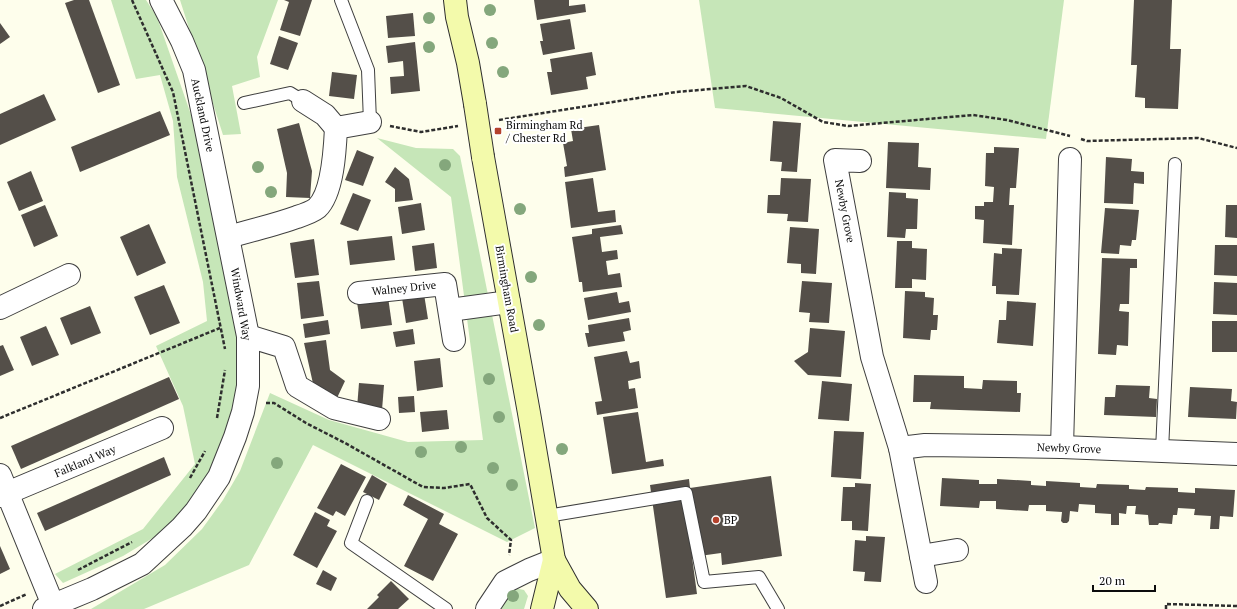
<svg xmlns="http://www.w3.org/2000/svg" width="1237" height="609" font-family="'PT Serif',serif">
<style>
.green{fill:#c6e6b8}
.building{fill:#544f49}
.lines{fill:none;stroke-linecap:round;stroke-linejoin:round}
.service-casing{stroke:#3f3f3f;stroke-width:14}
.minor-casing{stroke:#3f3f3f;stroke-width:24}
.tertiary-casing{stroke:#3f3f3f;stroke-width:24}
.secondary-casing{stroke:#2e2e2e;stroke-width:24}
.path{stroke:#2e2e2e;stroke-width:2.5;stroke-dasharray:4 2;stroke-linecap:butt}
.service{stroke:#fff;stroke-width:12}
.minor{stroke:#fff;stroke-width:22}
.tertiary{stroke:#fff;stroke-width:22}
.secondary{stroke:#f3faab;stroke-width:22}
.secondary-bridge-casing{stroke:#2e2e2e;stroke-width:24;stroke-linecap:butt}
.secondary-bridge{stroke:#f3faab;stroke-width:22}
.tree{fill:#84a77c}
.poi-dot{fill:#b4422c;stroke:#fff;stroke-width:1.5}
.labels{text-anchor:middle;stroke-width:4;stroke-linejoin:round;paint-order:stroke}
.street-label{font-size:11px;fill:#0c0c0c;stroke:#fff}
.poi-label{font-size:11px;fill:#0c0c0c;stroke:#fff;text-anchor:start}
</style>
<rect width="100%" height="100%" fill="#fefeec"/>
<g class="green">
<polygon points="111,0 146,0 157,17 197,132 238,322 241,367 232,416 216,462 199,492 161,533 123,556 63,583 55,574 143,529 195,464 183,406 156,346 207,321 203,282 177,177 173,121 160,75 136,79"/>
<polygon points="180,0 278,0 257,57 260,77 232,86 241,134 223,135"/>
<polygon points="699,0 1064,0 1046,139 715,108"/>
<polygon points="377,138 416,148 453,149 460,156 535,528 507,542 313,445 249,565 144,609 91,609 165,565 202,529 223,500 240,471 270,393 329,420 408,442 483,440 451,197"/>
<polygon points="514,588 524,590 528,596 524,609 497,609"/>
</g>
<g class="building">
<polygon points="74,0 89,0 120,85 98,93 65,3"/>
<polygon points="284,0 312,0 300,36 280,30 289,2"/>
<polygon points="534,0 569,0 569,6 585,4 586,12 537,20"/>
<polygon points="1134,0 1172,0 1170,49 1181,49 1178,109 1145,108 1145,98 1135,97 1137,65 1131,65"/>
<polygon points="413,13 415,36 388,38 386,16"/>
<polygon points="570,19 575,49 543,55 540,41 543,41 540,24"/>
<polygon points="0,23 10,37 0,44"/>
<polygon points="279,36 298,43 288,70 270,64"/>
<polygon points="415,42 420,91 391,94 390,77 404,76 403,61 388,63 386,46"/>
<polygon points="592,52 596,75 586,77 588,89 551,95 547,72 552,72 550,59"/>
<polygon points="332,72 357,75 354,99 329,96"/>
<polygon points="44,94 56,120 0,145 0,114"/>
<polygon points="160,111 170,135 80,172 71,147"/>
<polygon points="773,121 801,123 797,172 781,171 782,162 770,161"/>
<polygon points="299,123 312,171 310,198 286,197 287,173 277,129"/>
<polygon points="599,125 606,170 565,177 564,167 567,166 563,143 573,141 571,129"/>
<polygon points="888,142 919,143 918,167 931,168 930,190 886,188"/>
<polygon points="994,147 1019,148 1016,188 1010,188 1009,205 1014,205 1012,245 983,243 984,220 975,219 975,206 984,206 984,202 993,202 994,187 985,186 986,153 994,153"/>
<polygon points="357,150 374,157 363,186 345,180"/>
<polygon points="1106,157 1132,159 1131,171 1144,172 1144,184 1134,183 1133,204 1104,203"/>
<polygon points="395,167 409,179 413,200 395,202 395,189 385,182"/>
<polygon points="31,171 43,201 19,211 7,182"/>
<polygon points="593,178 598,212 615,210 616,222 571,228 565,182"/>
<polygon points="781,178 811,179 808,222 787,221 788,214 767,213 768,195 780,195"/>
<polygon points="889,192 906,193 906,198 918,199 917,229 906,229 905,238 887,237"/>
<polygon points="353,193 371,200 358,231 340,224"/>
<polygon points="421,203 425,230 402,234 398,207"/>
<polygon points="45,205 58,236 34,247 21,215"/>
<polygon points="1226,205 1237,205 1237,238 1225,237"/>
<polygon points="1105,208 1139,210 1136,240 1132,240 1131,246 1120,245 1119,254 1101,253"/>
<polygon points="149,224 166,263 137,276 120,237"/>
<polygon points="621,225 623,234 600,237 602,252 617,250 618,259 606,261 608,275 620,273 622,287 583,292 582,282 579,282 572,237 592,234 592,229"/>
<polygon points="790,227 819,229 816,274 801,273 801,264 787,263"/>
<polygon points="392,236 395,260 350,265 347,241"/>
<polygon points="314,239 319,275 295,278 290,243"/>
<polygon points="897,241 912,241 912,248 927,249 926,280 912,279 912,288 895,288"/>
<polygon points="434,243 437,268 415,271 412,246"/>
<polygon points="1215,245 1237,245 1237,276 1214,275"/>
<polygon points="1002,248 1022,249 1019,295 996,294 996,286 992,286 994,253 1002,254"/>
<polygon points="1102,258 1137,259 1137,268 1130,268 1129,304 1120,304 1119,311 1129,312 1128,346 1117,345 1116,355 1098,354"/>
<polygon points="319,281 324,316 301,319 297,283"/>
<polygon points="802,281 832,283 829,323 809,322 810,313 799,312"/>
<polygon points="1214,282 1237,283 1237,315 1213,314"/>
<polygon points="164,285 180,323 150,335 134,297"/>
<polygon points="905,291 925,292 925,297 934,298 933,315 938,315 937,330 931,330 930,340 903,338"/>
<polygon points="617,292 619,303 629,301 631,312 588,320 584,298"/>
<polygon points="424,294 428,319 406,323 402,298"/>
<polygon points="388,297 392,325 361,329 357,302"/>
<polygon points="1007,301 1036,303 1033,346 997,343 999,320 1006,320"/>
<polygon points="90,306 101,333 71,345 60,318"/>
<polygon points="629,318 631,330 623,332 625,341 588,347 585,333 589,333 588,325"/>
<polygon points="328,320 330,334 305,338 303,324"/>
<rect x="1212" y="321" width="25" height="31"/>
<polygon points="46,326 59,355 32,366 20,337"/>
<polygon points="810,328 845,331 841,377 808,375 794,361 808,352"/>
<polygon points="413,329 415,344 396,347 393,332"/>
<polygon points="326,340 330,370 345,381 337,398 314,388 304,343"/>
<polygon points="3,345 14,370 0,376 0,346"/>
<polygon points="627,351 630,363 639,361 641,378 628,381 629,389 635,388 638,408 597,415 595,402 602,401 594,357"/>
<polygon points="440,358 443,387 417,391 414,361"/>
<polygon points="914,375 964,376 964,388 982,389 983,380 1017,381 1017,393 1021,393 1020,412 930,409 931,402 913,402"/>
<polygon points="169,377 179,399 21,469 11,446"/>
<polygon points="822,381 852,384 849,421 818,419"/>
<polygon points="359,383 384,385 382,410 357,408"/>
<polygon points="1116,385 1150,386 1149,398 1157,399 1156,417 1104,415 1105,397 1115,397"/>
<polygon points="1190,387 1232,389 1231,401 1237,402 1236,419 1188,417"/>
<polygon points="414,396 415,412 399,413 398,397"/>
<polygon points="447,410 449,429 422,432 420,412"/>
<polygon points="638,412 646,462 663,459 664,466 612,474 603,417"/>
<polygon points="834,431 864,432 861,479 831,477"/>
<polygon points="164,457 171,475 45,531 37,513"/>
<polygon points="341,464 366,477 345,516 336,511 333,516 317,508"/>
<polygon points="372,475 387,484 379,500 363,492"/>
<polygon points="771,476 782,556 722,565 721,553 692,557 697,594 666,598 650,485 689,479 690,488"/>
<polygon points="942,478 979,480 979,484 997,484 997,479 1031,481 1031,485 1046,486 1046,481 1080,483 1080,487 1096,488 1097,484 1129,485 1129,489 1145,490 1146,487 1178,488 1178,492 1195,493 1195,488 1235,490 1233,517 1220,516 1219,529 1210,529 1211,516 1194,515 1195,509 1178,508 1177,515 1173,515 1172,524 1159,523 1158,525 1149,525 1148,515 1135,514 1136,506 1127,506 1126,514 1119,513 1119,525 1111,525 1111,514 1095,513 1095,505 1079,504 1078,512 1070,511 1069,521 1067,523 1063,523 1061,521 1062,512 1046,511 1046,505 1029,505 1028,511 996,509 996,501 980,501 979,508 940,506"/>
<polygon points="855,483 871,484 868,531 852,530 852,521 841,521 843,487 855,487"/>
<polygon points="408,495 444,514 439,524 458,534 433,581 404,566 428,519 403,505"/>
<polygon points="315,512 330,520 327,526 337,531 317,568 293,555"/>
<polygon points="866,536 885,537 881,582 864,581 865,572 853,571 855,540 866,541"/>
<polygon points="0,546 10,569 0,574"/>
<polygon points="323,570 337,578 331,591 316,584"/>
<polygon points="391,581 409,599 398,609 367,609 379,597 377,595"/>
</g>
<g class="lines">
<g class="service-casing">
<g id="service">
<polyline points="341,0 368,70 370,122"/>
<polyline points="244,103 290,93 303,101"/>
<polyline points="1162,451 1175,164"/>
<polyline points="367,501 351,543 446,609"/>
<polyline points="547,516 686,493 704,582 759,577 778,609"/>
</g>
</g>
<g class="minor-casing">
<g id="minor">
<polyline points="303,101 325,115 336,128"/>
<polyline points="860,161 835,160 872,357 900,448 926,582"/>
<path d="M229 237C252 230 275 225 297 217 303 215 312 212 317 208 333 193 335 149 336 128L370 122"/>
<polyline points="359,293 445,284 454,340"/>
<polyline points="0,308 69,275"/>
<polyline points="450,310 509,302"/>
<polyline points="248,336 284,347 297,386 334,408 379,419"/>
<polyline points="1062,447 1070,159"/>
<polyline points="900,448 925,445 1062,447 1237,454"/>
<polyline points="0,475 53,605"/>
<polyline points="0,496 162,428"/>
<polyline points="921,556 957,550"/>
<polyline points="487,609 505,582 529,570 554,560"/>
</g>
</g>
<g class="tertiary-casing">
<polyline id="tertiary" points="44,609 92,589 142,564 182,527 196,511 219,477 235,437 243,412 248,386 248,336 194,70 182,41 161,0"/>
</g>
<g class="secondary-casing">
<g id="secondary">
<polyline points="455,0 457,17 468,63 475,104"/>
<polyline points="483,157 529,413 554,560 570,589 587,609"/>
<polyline points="542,609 554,560"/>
</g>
</g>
<g class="path">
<polyline points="132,0 173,92 225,349"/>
<polyline points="499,120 676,92 746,86 781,98 823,122 848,126 973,115 1007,120 1070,136"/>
<polyline points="390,126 421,132 458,126"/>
<polyline points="1081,139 1087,141 1198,138 1237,148"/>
<polyline points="266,403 274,403 306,423 345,443 423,487 444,488 470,484 487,518 511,540 509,555"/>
<polyline points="0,418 220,328"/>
<polyline points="217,418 225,370"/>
<polyline points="190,478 205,451"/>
<polyline points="78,570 132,542"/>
<polyline points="0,606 27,594"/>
<polyline points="1166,609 1166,604 1237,606"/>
</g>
<use href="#service" class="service"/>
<use href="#minor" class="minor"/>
<use href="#tertiary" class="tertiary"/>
<use href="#secondary" class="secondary"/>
<g class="secondary-bridge-casing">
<polyline id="secondary-bridge" points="475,104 483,157"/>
</g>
<use href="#secondary-bridge" class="secondary-bridge"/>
</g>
<g class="tree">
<circle cx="490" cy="10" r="6"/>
<circle cx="429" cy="18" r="6"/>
<circle cx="492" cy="43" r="6"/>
<circle cx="429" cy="47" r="6"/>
<circle cx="503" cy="72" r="6"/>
<circle cx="445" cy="165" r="6"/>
<circle cx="258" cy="167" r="6"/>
<circle cx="271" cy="192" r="6"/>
<circle cx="520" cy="209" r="6"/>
<circle cx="531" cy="277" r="6"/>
<circle cx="539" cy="325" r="6"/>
<circle cx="489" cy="379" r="6"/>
<circle cx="499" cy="417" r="6"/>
<circle cx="461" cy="447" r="6"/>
<circle cx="562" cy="449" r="6"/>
<circle cx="421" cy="452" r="6"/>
<circle cx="277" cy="463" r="6"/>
<circle cx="493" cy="468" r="6"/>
<circle cx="512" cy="485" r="6"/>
<circle cx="513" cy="596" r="6"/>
</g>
<g class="poi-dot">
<rect x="494" y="127" width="8" height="8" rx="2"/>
<circle cx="716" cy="520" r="4"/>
</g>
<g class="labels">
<g class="street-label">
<text transform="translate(203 115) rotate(78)" y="4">Auckland Drive</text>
<text transform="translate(845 211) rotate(79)" y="4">Newby Grove</text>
<text transform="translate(404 288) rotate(-6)" y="4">Walney Drive</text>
<text transform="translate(507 289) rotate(80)" y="4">Birmingham Road</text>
<text transform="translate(241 304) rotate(80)" y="4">Windward Way</text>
<text transform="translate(1069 448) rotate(2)" y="4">Newby Grove</text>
<text transform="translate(85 461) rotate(-23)" y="4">Falkland Way</text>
</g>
<g class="poi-label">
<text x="506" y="129">Birmingham Rd<tspan x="506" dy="13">/ Chester Rd</tspan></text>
<text x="724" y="524">BP</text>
</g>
</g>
<path d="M1093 585v6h62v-6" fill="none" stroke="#0c0c0c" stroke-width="2"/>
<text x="1099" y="585" font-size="12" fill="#0c0c0c" stroke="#ffffff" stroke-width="3" paint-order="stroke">20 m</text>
</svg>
